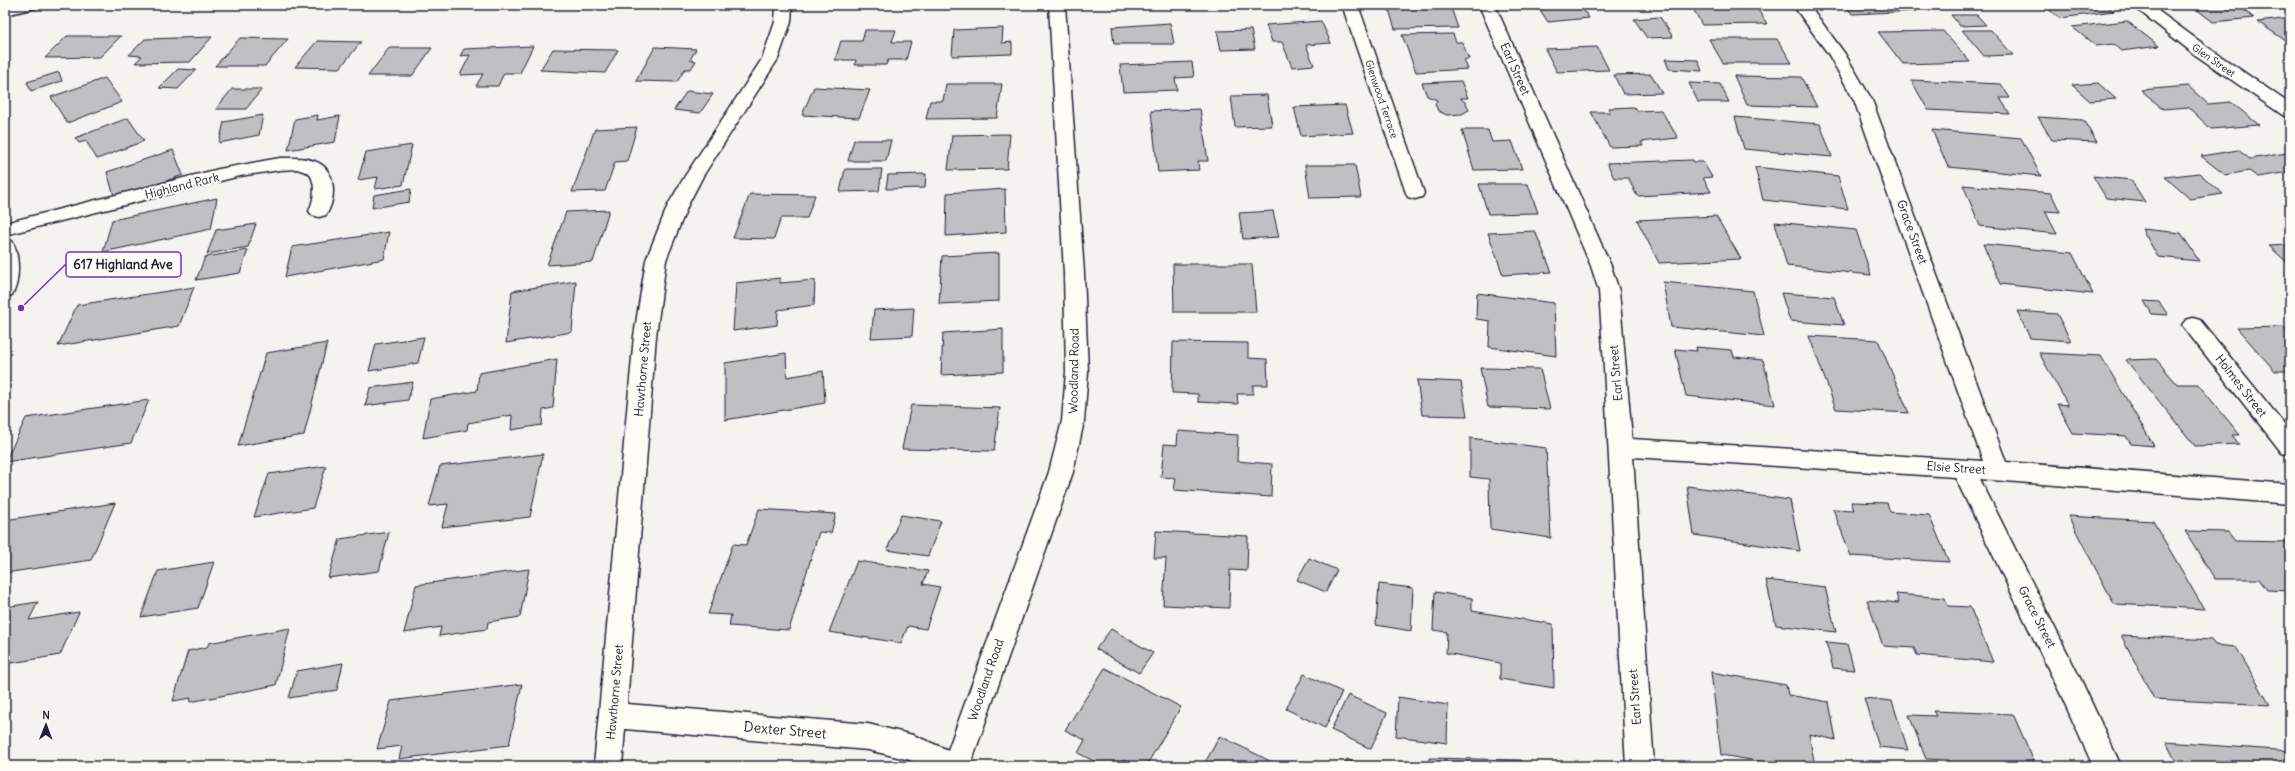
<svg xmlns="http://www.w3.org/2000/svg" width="2295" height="771" font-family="Delius,sans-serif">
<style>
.building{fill:#c0bfc2;stroke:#22223b}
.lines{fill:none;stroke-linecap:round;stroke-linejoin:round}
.minor-casing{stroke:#22223b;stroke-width:3}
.major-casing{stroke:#22223b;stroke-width:3}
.minor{fill:#fdfcf7;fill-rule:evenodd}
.major{fill:#fdfcf7;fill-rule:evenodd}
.labels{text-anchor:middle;stroke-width:4;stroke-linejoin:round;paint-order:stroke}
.far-street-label{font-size:10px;fill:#22223b;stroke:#fdfcf7}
.street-label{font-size:12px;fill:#22223b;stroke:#fdfcf7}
.near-street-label{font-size:14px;fill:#22223b;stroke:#fdfcf7}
.leader{fill:none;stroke:#7b2cbf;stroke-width:1.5}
.callout-dot{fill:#7b2cbf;stroke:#fdfcf7;stroke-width:1.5}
.callout{fill:#fdfcf7;stroke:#7b2cbf;stroke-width:1.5}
.callout-label{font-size:13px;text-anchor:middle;font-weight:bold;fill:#22223b}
</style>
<rect width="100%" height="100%" fill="#f4f3ef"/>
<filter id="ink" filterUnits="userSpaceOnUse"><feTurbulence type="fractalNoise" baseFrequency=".025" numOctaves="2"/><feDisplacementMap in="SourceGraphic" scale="8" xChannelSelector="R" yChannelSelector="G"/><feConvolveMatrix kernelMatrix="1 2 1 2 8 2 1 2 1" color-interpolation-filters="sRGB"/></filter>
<g filter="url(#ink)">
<g class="building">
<polygon points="1450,5 1458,28 1395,29 1388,6"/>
<polygon points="1537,5 1580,5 1589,18 1548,22"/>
<polygon points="1691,5 1755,5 1767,24 1702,25"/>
<polygon points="1845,5 1911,5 1917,11 1852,14"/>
<polygon points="2043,5 2105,5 2114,11 2060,18"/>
<polygon points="2191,5 2251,5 2253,6 2240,7 2254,18 2213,22"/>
<polygon points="1951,15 1977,15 1986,25 1960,26"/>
<polygon points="1660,17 1673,37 1647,38 1634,19"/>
<polygon points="2290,18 2290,38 2283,39 2258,22"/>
<polygon points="1321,21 1331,43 1306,45 1314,65 1292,67 1282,42 1272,42 1266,25"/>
<polygon points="2127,21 2159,46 2121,51 2113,44 2096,46 2072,27"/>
<polygon points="1170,23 1174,44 1114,44 1112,27"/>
<polygon points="1003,28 1002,43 1012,42 1012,54 952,56 954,30"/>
<polygon points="865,30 896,30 892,42 911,42 906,60 888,60 886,65 855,65 856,60 835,60 841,41 862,41"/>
<polygon points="1251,30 1255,49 1221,50 1217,31"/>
<polygon points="1962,30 1991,30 2013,55 1984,56"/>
<polygon points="1943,31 1970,62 1903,64 1878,32"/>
<polygon points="1453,34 1456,42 1462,42 1469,59 1464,60 1468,69 1416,72 1402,35"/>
<polygon points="67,36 121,36 100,57 45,58"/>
<polygon points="212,37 190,62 135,63 142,56 129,55 145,39"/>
<polygon points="240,38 288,39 265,66 215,66"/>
<polygon points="1709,39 1777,39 1792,63 1723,63"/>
<polygon points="317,41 361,42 340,68 295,67"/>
<polygon points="533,46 520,73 504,73 498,86 476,86 483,74 460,75 470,55 460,56 464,49"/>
<polygon points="655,47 696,49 690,60 696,61 691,69 685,69 677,82 636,81"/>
<polygon points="1597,47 1609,70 1557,72 1545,49"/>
<polygon points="389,48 432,48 412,76 368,76"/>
<polygon points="553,49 618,50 605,73 540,70"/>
<polygon points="1665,59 1698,60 1702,71 1669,69"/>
<polygon points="1192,62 1194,77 1175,78 1177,90 1123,92 1120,65"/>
<polygon points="178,69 196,70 178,89 159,88"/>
<polygon points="59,72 62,81 31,91 27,82"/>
<polygon points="1651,74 1662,93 1623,94 1614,75"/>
<polygon points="1734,76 1801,77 1817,107 1747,105"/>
<polygon points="105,78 122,102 67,123 51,97"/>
<polygon points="1911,80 2001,84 2010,98 2000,98 2010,114 1928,110"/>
<polygon points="1461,81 1468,98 1460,98 1466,103 1469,110 1462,114 1447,115 1438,111 1435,104 1437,100 1427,96 1422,83"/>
<polygon points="1689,83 1720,84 1729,102 1698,102"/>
<polygon points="2098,83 2116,99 2090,101 2072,85"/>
<polygon points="946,84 1002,84 997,118 926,119 930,101 943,101"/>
<polygon points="2188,86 2208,104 2231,102 2259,125 2211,129 2188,107 2163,109 2141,90"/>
<polygon points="814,87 870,90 859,118 802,115"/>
<polygon points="232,89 262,89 246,109 216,109"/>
<polygon points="687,91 713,94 700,113 674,110"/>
<polygon points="1267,95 1272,126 1235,127 1231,96"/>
<polygon points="1345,105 1353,133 1301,136 1294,107"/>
<polygon points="1634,107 1637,111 1661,110 1678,138 1641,142 1643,146 1610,147 1591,112 1610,112 1608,108"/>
<polygon points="1200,109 1208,161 1198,161 1199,170 1158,172 1151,111"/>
<polygon points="263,115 259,135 219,143 224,122"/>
<polygon points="318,115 317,120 340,116 335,142 288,150 295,119"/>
<polygon points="1735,117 1820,124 1832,157 1744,149"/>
<polygon points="2038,117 2083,120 2097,142 2052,140"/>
<polygon points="128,118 144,141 97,159 86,141 79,143 75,138"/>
<polygon points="637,127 627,161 615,162 605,191 572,192 595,129"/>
<polygon points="1462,130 1488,130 1492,142 1512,141 1522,169 1474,170"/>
<polygon points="1932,130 2021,138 2041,176 1948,167"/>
<polygon points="1010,134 1007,169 948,170 952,135"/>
<polygon points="854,140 891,140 886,161 848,161"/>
<polygon points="412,145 403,185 375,189 378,177 358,180 366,152"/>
<polygon points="173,150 183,175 115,199 107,172"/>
<polygon points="2238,150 2250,159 2286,153 2290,156 2290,172 2258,177 2249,171 2225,175 2201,156"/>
<polygon points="1693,160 1694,162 1703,162 1712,177 1703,178 1711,192 1637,196 1628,178 1614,178 1607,163"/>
<polygon points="1305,165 1355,165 1361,197 1310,198"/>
<polygon points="1755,167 1838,176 1848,209 1763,200"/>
<polygon points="845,169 882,169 879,191 840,192"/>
<polygon points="2199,173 2223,194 2190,199 2165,177"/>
<polygon points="926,174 925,188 886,189 888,175"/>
<polygon points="2093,176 2131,180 2145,202 2106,198"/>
<polygon points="1479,184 1528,184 1538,213 1488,214"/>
<polygon points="1963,185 2051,193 2060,212 2045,211 2057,234 1980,226"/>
<polygon points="411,189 409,202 372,208 374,195"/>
<polygon points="1005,189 1006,232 946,236 947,193"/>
<polygon points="750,194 815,195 807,218 781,218 774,239 733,238"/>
<polygon points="217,198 211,229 103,252 112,220"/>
<polygon points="609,210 593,262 547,265 566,212"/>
<polygon points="1273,211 1279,237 1243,239 1239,213"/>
<polygon points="1716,216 1741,259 1659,263 1637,220"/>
<polygon points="1775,222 1856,230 1871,275 1787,266"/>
<polygon points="256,224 248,247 207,254 216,230"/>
<polygon points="2142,229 2181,233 2199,261 2158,257"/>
<polygon points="1535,231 1552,272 1503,275 1488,233"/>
<polygon points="389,232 384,259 285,277 292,247"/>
<polygon points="1983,244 2072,253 2093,294 2000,284"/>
<polygon points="2290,245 2290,265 2269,246"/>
<polygon points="248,250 240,273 196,280 205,257"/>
<polygon points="999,253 999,301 939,304 942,256"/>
<polygon points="1173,264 1252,264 1256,312 1174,312"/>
<polygon points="780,278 780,283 815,280 814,305 778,310 777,325 733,331 736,283"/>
<polygon points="576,281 572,332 506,343 512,291"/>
<polygon points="1663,282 1753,291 1764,336 1671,327"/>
<polygon points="194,287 179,326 58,346 77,305"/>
<polygon points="1477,293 1554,303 1556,356 1489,347 1490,321 1476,319"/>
<polygon points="1781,293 1834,297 1844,325 1790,321"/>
<polygon points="2144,301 2159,302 2168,315 2152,314"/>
<polygon points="914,308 912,336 871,338 874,310"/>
<polygon points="2017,311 2057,314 2071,341 2030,338"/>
<polygon points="2283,327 2290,335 2290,371 2275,371 2237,328"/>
<polygon points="1003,329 1003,372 941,375 943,333"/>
<polygon points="1809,336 1878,340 1909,413 1836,409"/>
<polygon points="424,337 418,363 369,371 376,344"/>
<polygon points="1173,342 1248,343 1248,358 1267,359 1268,385 1253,385 1253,394 1237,394 1238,404 1198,402 1198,394 1172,393"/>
<polygon points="327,343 304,435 238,446 266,353"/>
<polygon points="1696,347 1732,350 1734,357 1763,360 1775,405 1686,396 1675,349 1697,351"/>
<polygon points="786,353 787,377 823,371 825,403 725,420 725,363"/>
<polygon points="2039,353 2101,356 2154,446 2131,444 2126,436 2073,433 2057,404 2068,405"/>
<polygon points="557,359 553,408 543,410 542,425 511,430 512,415 468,423 467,430 423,438 430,399 477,391 479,373"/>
<polygon points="2156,359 2177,384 2198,384 2240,435 2232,435 2239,444 2195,446 2126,360"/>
<polygon points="1480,368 1540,369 1550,409 1488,407"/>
<polygon points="1417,380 1461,382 1467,416 1422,415"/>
<polygon points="413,382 408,400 365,406 370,388"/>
<polygon points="149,400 131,443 5,462 26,418"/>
<polygon points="911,405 1000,408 994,451 902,449"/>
<polygon points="1178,431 1238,435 1237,461 1272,464 1271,497 1174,490 1176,478 1161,477 1164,444 1177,445"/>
<polygon points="1470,438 1546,448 1551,538 1490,529 1489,479 1470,477"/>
<polygon points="543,454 530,517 442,527 448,504 429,506 440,466"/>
<polygon points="326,466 313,508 254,517 269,474"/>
<polygon points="1687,486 1790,500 1800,551 1694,535"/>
<polygon points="1851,502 1887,503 1890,512 1929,515 1949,562 1851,556 1833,509 1854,510"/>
<polygon points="115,503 91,560 5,573 5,520"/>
<polygon points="759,509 836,514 831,533 819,532 789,630 729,626 731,615 708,614 733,544 746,545"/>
<polygon points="901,515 941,521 928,556 887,550"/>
<polygon points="2068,516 2153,521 2204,609 2114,604"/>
<polygon points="1156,531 1248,536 1247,571 1230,570 1229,608 1163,605 1166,558 1154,558"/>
<polygon points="2185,531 2228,532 2235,541 2290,542 2290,591 2267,590 2259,579 2215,579"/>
<polygon points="389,532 379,571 328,578 340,539"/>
<polygon points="1309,558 1337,570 1326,592 1297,580"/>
<polygon points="857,561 928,571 923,584 940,587 926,629 908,626 901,643 829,632"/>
<polygon points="214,562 198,608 141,617 158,571"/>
<polygon points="529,569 520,617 488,622 487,629 439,636 441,627 404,633 416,585"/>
<polygon points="1766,580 1825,587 1836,632 1776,625"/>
<polygon points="1379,584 1413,588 1411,631 1376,625"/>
<polygon points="1435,592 1472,598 1472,611 1553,624 1554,688 1500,679 1500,663 1446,653 1447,632 1433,630"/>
<polygon points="1896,594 1945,598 1948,606 1970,607 1993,662 1917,655 1914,648 1883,646 1867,600 1899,603"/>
<polygon points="38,602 29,620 79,612 60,655 5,664 5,607"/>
<polygon points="290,628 276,685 190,702 191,698 173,701 188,651 207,647 209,643"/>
<polygon points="1111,629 1153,653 1139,673 1096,649"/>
<polygon points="2121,635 2211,640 2215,645 2236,647 2270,705 2154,699"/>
<polygon points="1826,642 1847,644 1854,670 1833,668"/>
<polygon points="343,663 337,690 289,698 297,671"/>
<polygon points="1105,668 1181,707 1146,766 1135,766 1124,760 1120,766 1103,766 1078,753 1085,740 1065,730"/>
<polygon points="1711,672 1786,685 1788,695 1829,702 1836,740 1809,734 1815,766 1787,766 1721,755"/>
<polygon points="1304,674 1342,692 1325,728 1286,709"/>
<polygon points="522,684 509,745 399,759 402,746 377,749 391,701"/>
<polygon points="1348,695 1387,713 1371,749 1331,730"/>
<polygon points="1398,697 1448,705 1447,743 1396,736"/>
<polygon points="1864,698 1892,701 1908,750 1879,747"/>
<polygon points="1933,711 2013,714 2036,766 1951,766 1949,760 1926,759 1909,715 1936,716"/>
<polygon points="1220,736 1280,766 1203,766"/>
<polygon points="2166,742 2290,751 2290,766 2178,766"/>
<polygon points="1429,758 1521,760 1523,766 1430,766"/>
<polygon points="1347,759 1361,766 1343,766"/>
</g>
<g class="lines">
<g class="minor-casing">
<g id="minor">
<polygon points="5,5 38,5 36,8 5,15"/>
<polygon points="776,5 792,5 791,22 778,59 703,176 688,205 666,260 656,336 627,704 868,724 913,735 948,750 1049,472 1062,421 1066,372 1064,273 1049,5 1065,5 1084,273 1088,372 1084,421 1073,472 970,766 922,766 910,760 868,750 625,729 622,766 594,766 634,336 646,260 668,205 685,176 762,59 775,22"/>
<polygon points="1342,5 1358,5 1424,193 1422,197 1415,199 1408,197 1406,193"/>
<polygon points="1479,5 1495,5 1611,266 1619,291 1632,439 1983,461 1854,100 1829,55 1793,5 1809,5 1845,54 1872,100 2006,462 2290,484 2290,504 1980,479 2081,680 2121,766 2093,766 2061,695 1955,477 1633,457 1654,766 1626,766 1603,350 1599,291 1591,266"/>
<polygon points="2132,5 2150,5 2206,46 2290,104 2290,117 2284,116 2194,54"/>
<path d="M280 158C292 158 306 157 317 162 337 171 336 200 326 215L319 217 312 215 309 211C314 200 317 184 309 173L297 169 280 170 240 176 5 235V223L219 169Z"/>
<polygon points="2193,318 2200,320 2290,431 2290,456 2282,453 2186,330 2182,325 2186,320"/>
</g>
</g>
<g class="major-casing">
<path id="major" d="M5 239 12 241C20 255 20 282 12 295L5 297Z"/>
</g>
<use href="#minor" class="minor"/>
<use href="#major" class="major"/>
</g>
</g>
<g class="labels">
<g class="far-street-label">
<text transform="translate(2214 60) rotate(35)" y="4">Glen Street</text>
<text transform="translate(1382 99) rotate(71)" y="4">Glenwood Terrace</text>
</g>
<g class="street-label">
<text transform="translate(1515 69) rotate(66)" y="4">Earl Street</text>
<text transform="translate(182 186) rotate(-14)" y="4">Highland Park</text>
<text transform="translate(1912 232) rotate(70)" y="4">Grace Street</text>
<text transform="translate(643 369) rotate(-85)" y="4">Hawthorne Street</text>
<text transform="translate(1074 371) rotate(-89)" y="4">Woodland Road</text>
<text transform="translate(1616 373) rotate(-95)" y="4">Earl Street</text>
<text transform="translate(2241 386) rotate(52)" y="4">Holmes Street</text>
<text transform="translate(1956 468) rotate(4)" y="4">Elsie Street</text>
<text transform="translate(2037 617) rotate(63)" y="4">Grace Street</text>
<text transform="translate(986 680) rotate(-71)" y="4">Woodland Road</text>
<text transform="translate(615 692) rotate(-85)" y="4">Hawthorne Street</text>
<text transform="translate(1635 697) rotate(-94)" y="4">Earl Street</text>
</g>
<g class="near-street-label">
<text transform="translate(785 730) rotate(5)" y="5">Dexter Street</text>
</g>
</g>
<path class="leader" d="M21 308L66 264"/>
<circle class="callout-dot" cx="21" cy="308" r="4"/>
<rect class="callout" x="66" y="252" width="115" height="25" rx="4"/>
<g class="callout-label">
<text x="123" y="269">617 Highland Ave</text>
</g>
<rect width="2295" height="771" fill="none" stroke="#fdfcf7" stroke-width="20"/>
<rect x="10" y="10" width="2275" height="751" fill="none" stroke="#22223b" stroke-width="1.5" filter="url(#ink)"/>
<g transform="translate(46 725) rotate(1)" stroke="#fdfcf7" stroke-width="3" paint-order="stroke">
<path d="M0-3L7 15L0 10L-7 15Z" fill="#22223b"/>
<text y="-6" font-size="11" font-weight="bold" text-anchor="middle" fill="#22223b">N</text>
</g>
</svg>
